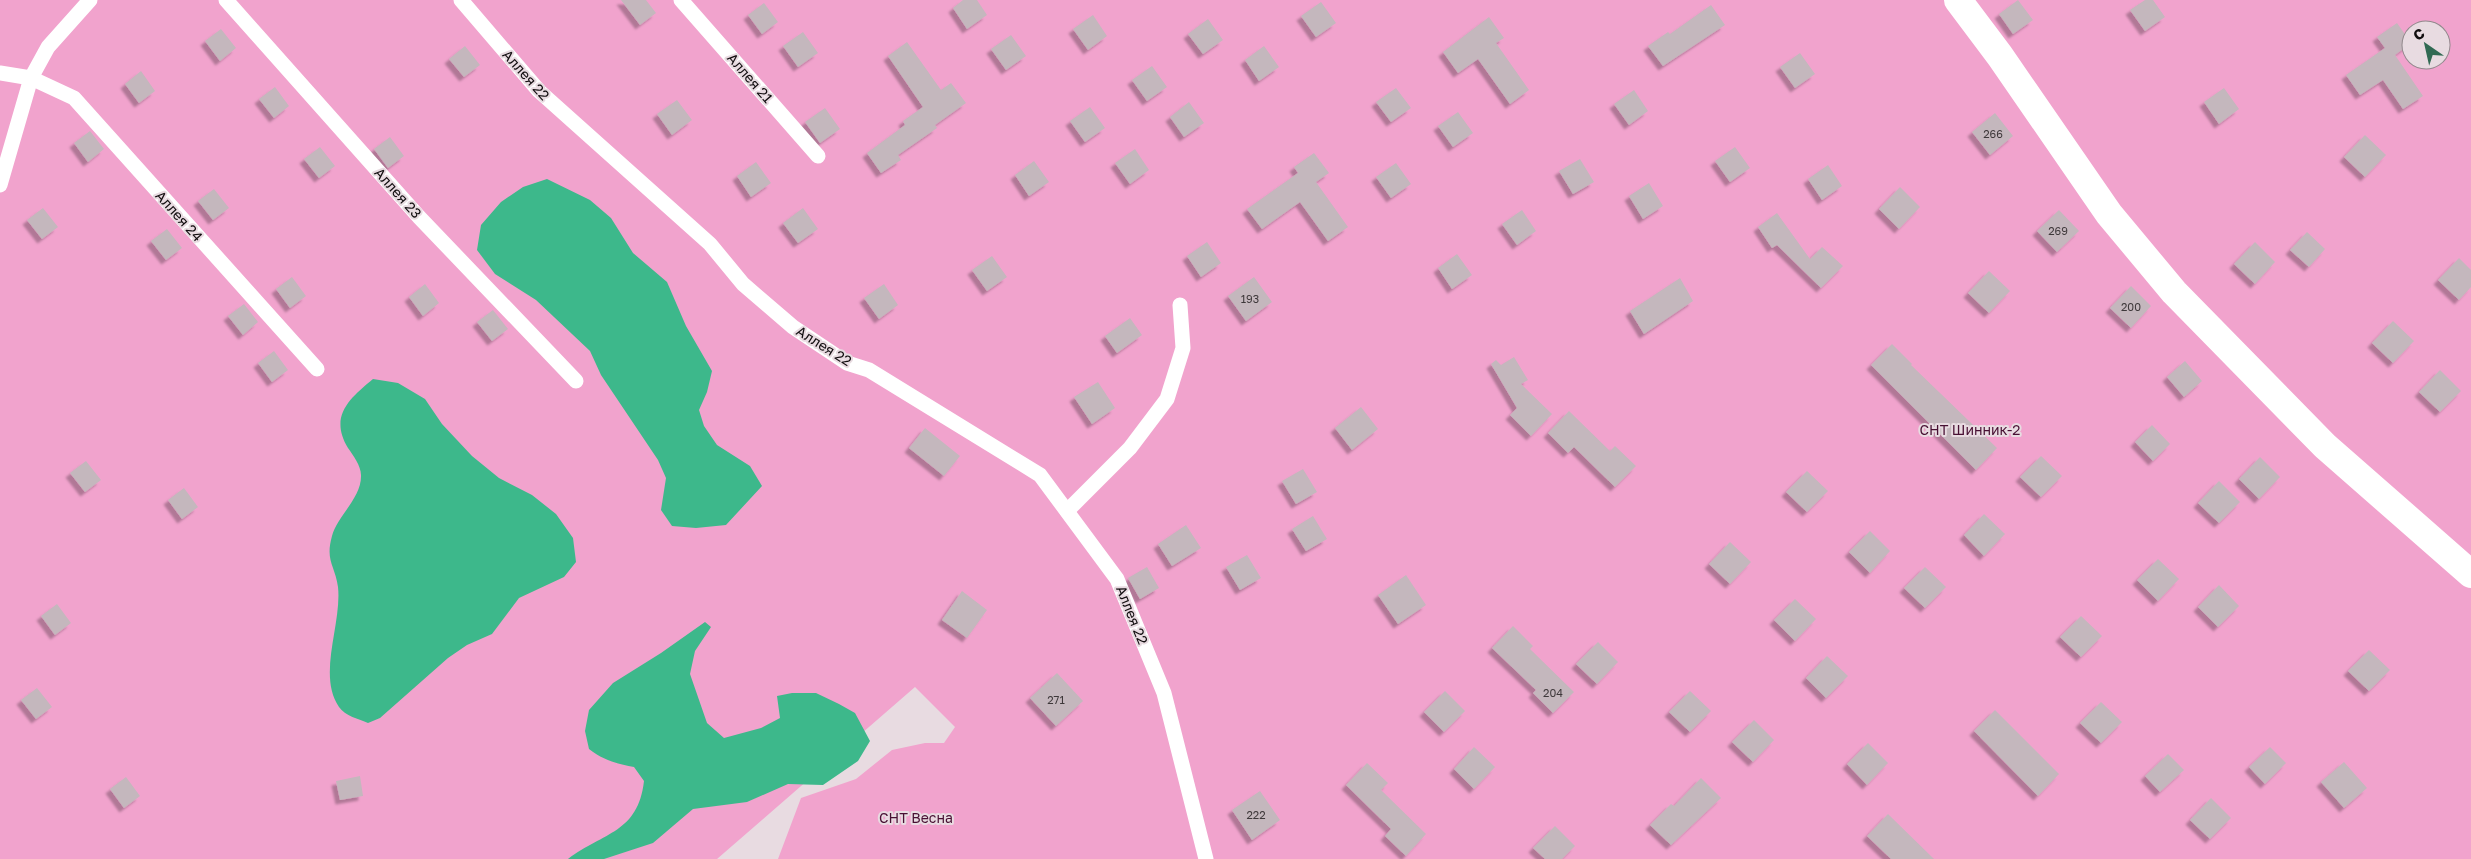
<svg xmlns="http://www.w3.org/2000/svg" width="2471" height="859" font-family="'Golos Text',sans-serif">
<style>
.green{fill:#f1a3cd;fill-rule:evenodd}
.water{fill:#3db88b}
.building{fill:#c4b7bd;filter:url(#shadow)}
.lines{fill:none;stroke-linecap:round;stroke-linejoin:round}
.lane{stroke:#fff;stroke-width:15}
.street{stroke:#fff;stroke-width:28}
.labels{text-anchor:middle;stroke-width:4;stroke-linejoin:round;paint-order:stroke}
.number-label{font-size:11px;fill:#3e383a}
.street-label{font-size:14px;fill:#110d0f;stroke:#e8dbe1}
.park-label{font-size:14px;fill:#481033;stroke:#e8dbe1}
</style>
<defs>
<filter id="shadow"><feDropShadow dx="-4.5" dy="4.5" stdDeviation="1" flood-color="#0004"/></filter>
</defs>
<rect width="100%" height="100%" fill="#e8dbe1"/>
<path class="green" d="M0 0H2471V859H778L801 798 856 779 892 750 925 743H944L955 727 915 687 717 859H0ZM2411 30H2441V60H2411Z"/>
<g class="water">
<polygon points="547,179 590,200 611,218 633,253 667,282 686,326 712,371 707,392 699,410 704,426 717,445 750,466 762,486 726,525 696,528 672,526 661,510 666,478 658,460 601,375 590,351 536,300 495,274 477,250 481,225 501,202 523,187"/>
<path d="M373 379 398 383 425 399 442 424 472 456 499 478 532 495 556 514 573 538 576 562 564 577 519 598 492 634 467 645 448 658 380 718 368 723C359 719 345 716 339 707 317 675 342 624 338 587 335 565 325 561 332 536 337 516 362 498 361 475 361 466 353 455 348 448 329 416 349 399 373 379Z"/>
<path d="M705 622 711 627 695 651 690 674 707 723 724 738 761 728 780 718 777 696 792 693H816L839 704 855 713 870 741 858 761 823 785 788 784 747 802 693 809 653 843 604 859H568C604 832 638 833 644 781L634 767C617 764 603 760 589 749L585 731 589 710 613 683 661 653Z"/>
</g>
<g class="building">
<polygon points="621,0 646,0 656,13 640,25"/>
<polygon points="963,0 977,0 987,15 967,29 953,8"/>
<polygon points="2018,0 2033,20 2013,34 1999,14"/>
<polygon points="2145,0 2153,0 2165,17 2145,31 2130,10"/>
<polygon points="1321,2 1336,23 1316,37 1301,16"/>
<polygon points="764,3 778,22 762,34 748,15"/>
<polygon points="1711,5 1725,25 1663,66 1648,46 1668,32 1670,34"/>
<polygon points="1093,15 1107,36 1088,50 1073,29"/>
<polygon points="1489,17 1504,38 1496,43 1529,90 1510,104 1478,59 1458,73 1443,52"/>
<polygon points="1208,19 1223,40 1203,54 1188,34"/>
<polygon points="2397,23 2411,43 2395,55 2423,96 2403,109 2383,80 2360,95 2346,75 2385,48 2377,37"/>
<polygon points="221,29 236,48 220,61 205,41"/>
<polygon points="803,32 818,53 798,67 783,46"/>
<polygon points="1011,35 1026,56 1006,70 991,49"/>
<polygon points="907,42 941,90 951,83 966,103 935,125 937,128 898,155 901,160 881,173 867,153 905,125 903,121 923,107 888,56"/>
<polygon points="465,46 480,65 464,77 449,59"/>
<polygon points="1264,46 1279,67 1259,81 1245,60"/>
<polygon points="1800,53 1815,74 1795,88 1780,67"/>
<polygon points="1152,66 1167,87 1147,101 1132,80"/>
<polygon points="141,71 155,91 139,103 125,84"/>
<polygon points="275,87 289,106 274,118 259,99"/>
<polygon points="1396,88 1411,108 1391,122 1376,102"/>
<polygon points="2224,88 2239,109 2219,124 2204,102"/>
<polygon points="1634,90 1648,111 1629,125 1614,104"/>
<polygon points="677,100 692,120 672,135 657,114"/>
<polygon points="1189,102 1204,123 1184,137 1170,117"/>
<polygon points="1090,107 1105,128 1085,142 1070,121"/>
<polygon points="825,108 840,129 820,143 805,122"/>
<polygon points="1458,112 1473,133 1453,147 1438,126"/>
<polygon points="1995,113 2013,136 1990,155 1972,132"/>
<polygon points="90,131 104,149 88,162 74,143"/>
<polygon points="2365,135 2386,155 2365,177 2344,157"/>
<polygon points="390,137 404,156 388,168 374,149"/>
<polygon points="320,147 335,166 319,178 304,159"/>
<polygon points="1735,147 1750,168 1730,182 1715,161"/>
<polygon points="1135,149 1149,170 1130,184 1115,163"/>
<polygon points="1314,153 1329,173 1316,182 1348,227 1328,241 1300,202 1262,229 1247,209 1298,173 1294,167"/>
<polygon points="1580,159 1594,182 1573,194 1559,171"/>
<polygon points="1034,161 1049,182 1029,196 1015,175"/>
<polygon points="756,162 771,183 751,197 737,176"/>
<polygon points="1396,163 1411,184 1391,198 1376,177"/>
<polygon points="1828,165 1842,186 1822,200 1808,179"/>
<polygon points="1649,183 1663,206 1643,219 1629,196"/>
<polygon points="1900,187 1920,207 1899,229 1879,209"/>
<polygon points="214,189 229,208 213,220 198,201"/>
<polygon points="43,208 58,227 42,239 27,220"/>
<polygon points="803,208 818,229 798,243 783,223"/>
<polygon points="1522,210 1536,231 1517,245 1502,224"/>
<polygon points="2059,210 2079,231 2057,252 2037,231"/>
<polygon points="1777,213 1810,259 1822,247 1843,266 1821,288 1777,245 1772,248 1758,227"/>
<polygon points="167,229 182,248 166,260 151,241"/>
<polygon points="2307,232 2325,249 2309,267 2290,250"/>
<polygon points="1207,242 1221,263 1201,277 1187,256"/>
<polygon points="2255,242 2275,262 2255,284 2234,264"/>
<polygon points="1457,254 1472,275 1452,289 1438,268"/>
<polygon points="992,256 1007,277 987,291 972,270"/>
<polygon points="2459,258 2471,270 2471,287 2459,300 2438,280"/>
<polygon points="1989,271 2010,291 1989,313 1968,293"/>
<polygon points="292,277 306,296 290,308 276,289"/>
<polygon points="1254,277 1272,302 1246,321 1228,296"/>
<polygon points="1680,278 1693,301 1644,334 1630,311"/>
<polygon points="425,284 439,303 423,316 409,297"/>
<polygon points="884,284 898,305 879,319 864,298"/>
<polygon points="2131,286 2151,306 2131,328 2110,308"/>
<polygon points="244,304 258,322 243,335 228,316"/>
<polygon points="493,310 508,329 492,341 477,322"/>
<polygon points="1130,318 1142,335 1117,353 1105,336"/>
<polygon points="2393,321 2414,341 2393,363 2372,343"/>
<polygon points="1892,344 1912,364 1911,365 1997,448 1976,470 1871,365"/>
<polygon points="274,351 288,370 272,382 258,363"/>
<polygon points="1514,357 1528,380 1521,384 1552,414 1531,436 1510,415 1517,408 1491,364 1496,360 1501,365"/>
<polygon points="2185,361 2202,381 2184,397 2167,377"/>
<polygon points="2440,370 2461,391 2440,412 2419,392"/>
<polygon points="1098,382 1115,408 1092,424 1074,397"/>
<polygon points="1361,407 1378,429 1352,450 1335,428"/>
<polygon points="1569,411 1610,451 1615,446 1636,466 1615,487 1574,447 1568,453 1548,433"/>
<polygon points="2152,425 2170,444 2153,461 2135,442"/>
<polygon points="925,428 960,456 944,476 909,448"/>
<polygon points="2041,456 2062,476 2041,497 2020,477"/>
<polygon points="2260,457 2280,477 2259,499 2239,479"/>
<polygon points="86,461 101,480 85,492 70,473"/>
<polygon points="1303,469 1317,492 1296,504 1282,481"/>
<polygon points="1807,471 1828,491 1807,512 1786,492"/>
<polygon points="2219,481 2240,502 2219,523 2198,503"/>
<polygon points="184,488 198,507 182,519 168,500"/>
<polygon points="1984,514 2005,534 1984,556 1964,535"/>
<polygon points="1313,516 1327,539 1306,551 1292,529"/>
<polygon points="1186,525 1201,548 1172,566 1158,544"/>
<polygon points="1870,531 1890,551 1870,573 1849,552"/>
<polygon points="1730,542 1751,562 1730,584 1709,564"/>
<polygon points="1247,555 1261,578 1240,590 1226,567"/>
<polygon points="2158,559 2179,579 2158,601 2137,580"/>
<polygon points="1147,567 1159,588 1140,599 1128,578"/>
<polygon points="1925,567 1946,587 1925,608 1904,588"/>
<polygon points="1406,575 1426,605 1398,624 1378,595"/>
<polygon points="2219,585 2239,606 2218,627 2198,607"/>
<polygon points="962,591 987,610 967,638 942,620"/>
<polygon points="1795,599 1816,619 1795,641 1774,620"/>
<polygon points="57,604 71,623 55,635 41,616"/>
<polygon points="2081,616 2102,636 2081,657 2060,637"/>
<polygon points="1513,626 1533,646 1530,649 1574,692 1553,713 1533,693 1536,690 1492,648"/>
<polygon points="1598,642 1618,662 1597,684 1576,664"/>
<polygon points="2369,650 2390,670 2369,691 2348,671"/>
<polygon points="1827,656 1848,676 1826,698 1806,678"/>
<polygon points="1057,673 1083,701 1056,726 1030,698"/>
<polygon points="37,688 52,707 36,719 21,700"/>
<polygon points="1445,691 1465,711 1444,732 1424,712"/>
<polygon points="1690,691 1711,711 1690,732 1669,712"/>
<polygon points="2101,702 2122,722 2101,743 2080,723"/>
<polygon points="1995,710 2059,774 2038,796 1974,731"/>
<polygon points="1754,720 1774,740 1753,762 1732,742"/>
<polygon points="1868,743 1888,763 1867,785 1847,764"/>
<polygon points="1474,747 1495,767 1474,789 1454,769"/>
<polygon points="2270,747 2286,763 2265,784 2249,767"/>
<polygon points="2168,754 2184,770 2160,792 2145,776"/>
<polygon points="2344,762 2367,788 2344,808 2321,782"/>
<polygon points="1367,763 1388,783 1381,790 1426,834 1406,856 1385,836 1391,829 1346,785"/>
<polygon points="360,776 363,796 340,800 336,781"/>
<polygon points="126,777 140,796 124,808 110,789"/>
<polygon points="1701,778 1721,798 1671,845 1650,825 1671,804 1674,806"/>
<polygon points="1260,791 1280,820 1252,840 1232,810"/>
<polygon points="2211,798 2231,818 2210,839 2190,820"/>
<polygon points="1888,814 1934,859 1891,859 1867,836"/>
<polygon points="1555,826 1575,846 1562,859 1545,859 1533,848"/>
</g>
<g class="lines">
<g class="lane">
<polyline points="226,0 419,217 576,381"/>
<polyline points="461,0 539,91 710,244 743,284 793,327 847,363 869,370 1040,475 1117,579 1164,693 1206,859"/>
<polyline points="681,0 818,156"/>
<polyline points="0,73 31,78 74,98 317,369"/>
<polyline points="0,185 31,78 48,47 90,0"/>
<polyline points="1067,511 1130,448 1167,399 1183,348 1180,305"/>
</g>
<polyline class="street" points="1958,0 2000,56 2109,214 2174,292 2325,446 2471,574"/>
</g>
<g class="labels">
<g class="number-label">
<text x="1993" y="138">266</text>
<text x="2058" y="235">269</text>
<text x="1250" y="303">193</text>
<text x="2131" y="311">200</text>
<text x="1553" y="697">204</text>
<text x="1056" y="704">271</text>
<text x="1256" y="819">222</text>
</g>
<g class="street-label">
<text transform="translate(526 75) rotate(48)" y="5">Аллея 22</text>
<text transform="translate(750 78) rotate(49)" y="5">Аллея 21</text>
<text transform="translate(398 193) rotate(48)" y="5">Аллея 23</text>
<text transform="translate(179 216) rotate(48)" y="5">Аллея 24</text>
<text transform="translate(824 346) rotate(32)" y="5">Аллея 22</text>
<text transform="translate(1132 615) rotate(68)" y="5">Аллея 22</text>
</g>
<g class="park-label">
<text x="1970" y="435">СНТ Шинник-2</text>
<text x="916" y="823">СНТ Весна</text>
</g>
</g>
<g transform="translate(2426 45) rotate(326)"><circle r="24" fill="#e8dbe1" stroke="#92898d"/>
<path d="M0-4L9 19L0 12L-9 19Z" fill="#316a53"/>
<text y="-8" font-size="14" font-weight="bold" text-anchor="middle" fill="#110d0f">С</text>
</g>
</svg>
